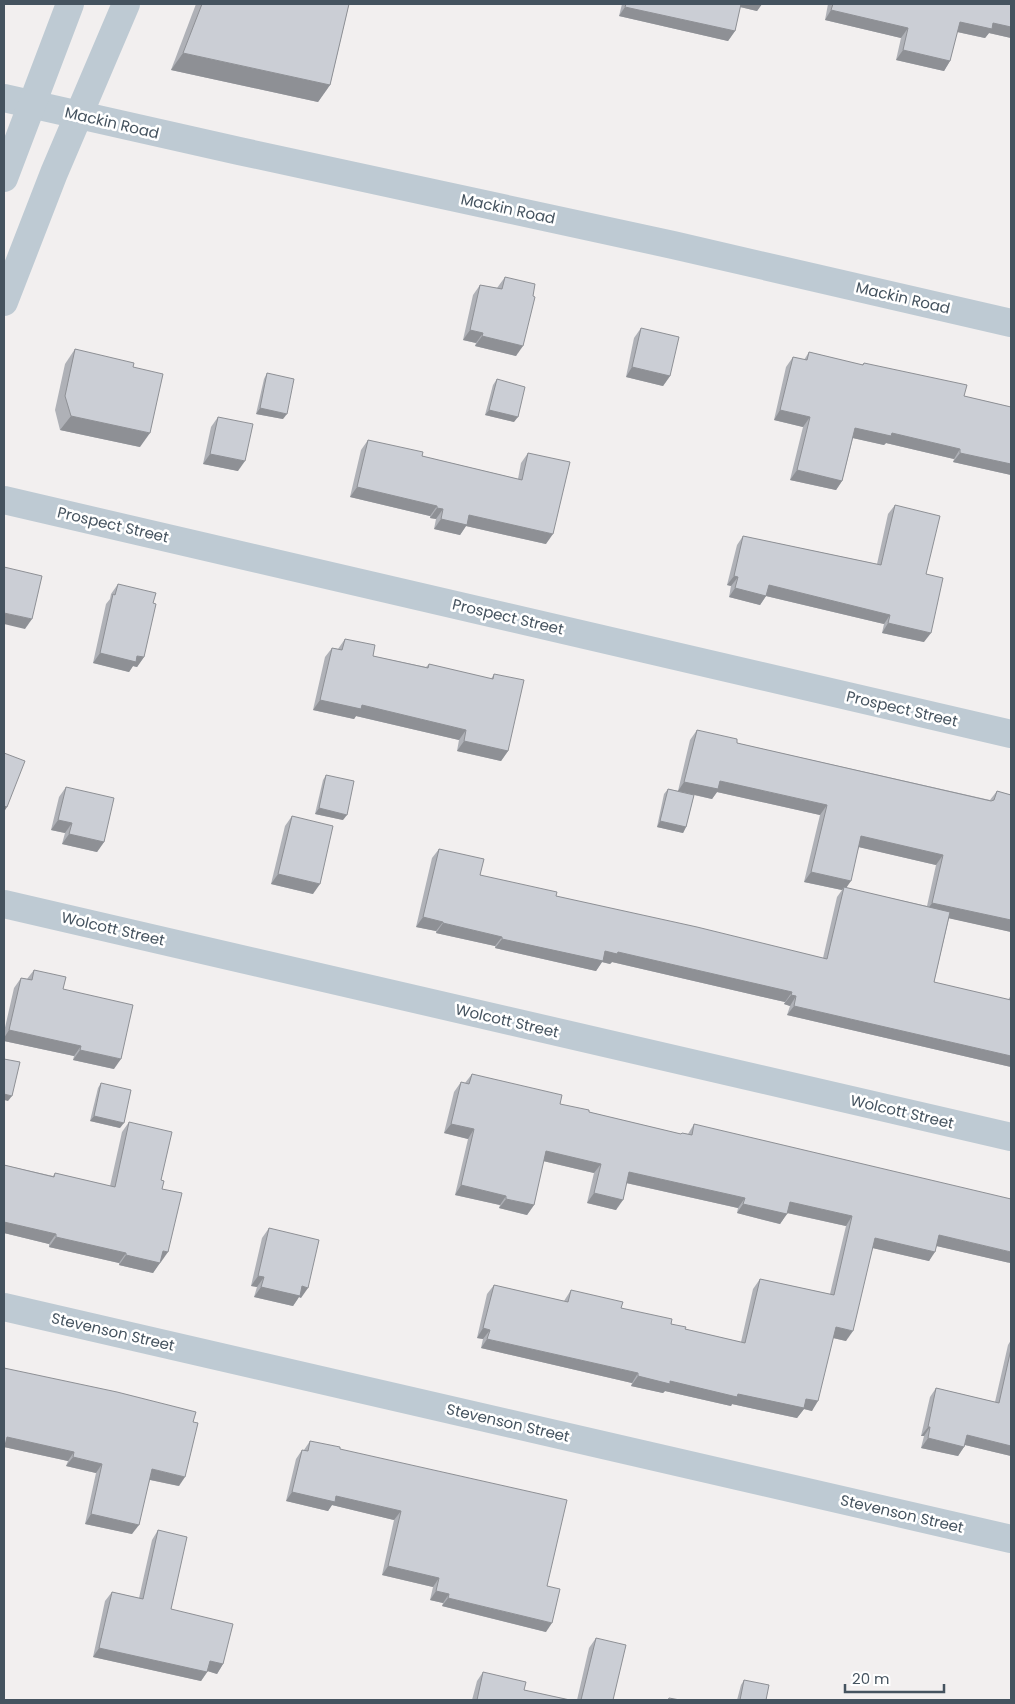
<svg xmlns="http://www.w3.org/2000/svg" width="1015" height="1704" font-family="Poppins,sans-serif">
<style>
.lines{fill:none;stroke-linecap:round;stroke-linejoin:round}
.minor{stroke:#becad3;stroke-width:28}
.tertiary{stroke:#becad3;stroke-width:28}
.wall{fill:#afb1b7;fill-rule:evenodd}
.shaded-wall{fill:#8e9095}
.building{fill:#cbced5;stroke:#8e9095}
.labels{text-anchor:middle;stroke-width:5;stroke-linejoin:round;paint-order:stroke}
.street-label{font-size:15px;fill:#45535f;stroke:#fff}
</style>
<rect width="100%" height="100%" fill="#f2efef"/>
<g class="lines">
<g class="minor">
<polyline points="4,500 1011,734"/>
<polyline points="4,904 1011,1137"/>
<polyline points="4,1307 1011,1539"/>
</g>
<g class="tertiary">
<polyline points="4,98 239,151 673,245 1011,323"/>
<polyline points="4,178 70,4"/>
<polyline points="4,302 54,173 126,4"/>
</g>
</g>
<g class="wall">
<polygon points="196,4 349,4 330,85 318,102 171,70"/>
<polygon points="622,4 762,4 757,11 740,7 735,31 728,41 619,16"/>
<polygon points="828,4 1011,4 1011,38 989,33 985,38 957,32 950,61 944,71 896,60 901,38 825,20"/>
<polygon points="505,277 533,296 516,356 475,346 476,343 463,340 473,295 480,285 497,288"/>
<polygon points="641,328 670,376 663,386 626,377 634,338"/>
<polygon points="75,349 133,367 140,447 60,430 55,410 65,364"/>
<polygon points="809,352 862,365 864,363 964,396 1011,407 1011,475 953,462 954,459 886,443 884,445 853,438 842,481 836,490 790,480 803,427 774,420 786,367 793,357 804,360"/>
<polygon points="267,373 283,419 256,414 264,379"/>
<polygon points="497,379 514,422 485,415 493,385"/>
<polygon points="218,417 238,471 203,464 211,427"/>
<polygon points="368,440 422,456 518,479 521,463 528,453 546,544 466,526 460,535 434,529 436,519 430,518 430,516 350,497 361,450"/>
<polygon points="895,505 926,574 924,642 882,633 884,624 766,596 760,605 729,597 731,586 727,585 737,545 743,536 877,564 888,514"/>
<polygon points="118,584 144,657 137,667 133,666 129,672 93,663 106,604 110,599 111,594"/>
<polygon points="345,639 373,656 426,667 429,664 491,679 494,674 508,751 501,761 457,751 459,740 356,716 354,719 313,710 325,657 332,648 338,649"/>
<path d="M697 730 737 743 990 800 997 791 1011 795V932L949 918 934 982 1008 1000 1011 995V1067L787 1015 790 1006 784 1004 785 1002 612 962 610 964 602 962 596 971 495 948V946L436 933V931L416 927 432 858 439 849 480 875 556 896 823 958 837 897 842 890 804 882 820 815 717 792 712 799 694 795 686 827 683 833 657 827 664 794 668 789 678 791 690 740ZM859 847 936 865 927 906 846 888Z"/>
<polygon points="326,775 343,820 315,814 323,780"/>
<polygon points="66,787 104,842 97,852 62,844 65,833 51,830 59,797"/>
<polygon points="292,816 313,894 271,884 285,826"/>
<polygon points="34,970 63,989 114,1069 73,1060 74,1056 4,1041 4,1032 14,988 21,978 27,979"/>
<polygon points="472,1074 560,1104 589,1112 681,1134 682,1133 688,1134 694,1124 1010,1263 937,1246 929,1261 873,1248 846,1341 833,1338 812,1411 804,1409 797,1418 732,1404 731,1406 665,1391 663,1393 631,1386 632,1383 481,1348 483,1339 477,1338 487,1294 494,1285 564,1301 571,1290 621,1308 671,1324 685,1329 741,1342 753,1289 760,1279 830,1294 846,1226 787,1213 780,1224 737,1213 738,1208 626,1183 616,1210 587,1203 594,1173 543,1161 534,1205 527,1215 499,1208 500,1205 455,1195 468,1139 444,1133 454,1092 461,1082 465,1083"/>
<polygon points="101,1083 120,1128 90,1121 98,1088"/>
<polygon points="129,1122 161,1180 162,1189 161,1262 160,1262 153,1273 119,1265 119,1263 49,1247 49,1244 4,1233 4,1165 53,1176 55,1173 110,1186 122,1132"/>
<polygon points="269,1228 301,1298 299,1297 293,1306 254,1297 257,1287 251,1286 262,1238"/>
<polygon points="1011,1340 1011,1456 965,1445 958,1456 921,1448 924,1436 921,1436 930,1397 936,1388 995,1402 1008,1345"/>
<polygon points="4,1368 179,1486 150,1480 132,1534 85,1524 96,1473 66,1466 68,1461 4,1447"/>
<polygon points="310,1441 340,1449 547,1586 546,1632 442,1606 443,1603 430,1600 433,1587 382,1575 394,1520 332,1505 328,1511 286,1501 296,1459 302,1450 304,1450"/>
<polygon points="158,1530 171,1609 223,1664 217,1674 208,1671 201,1681 93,1657 105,1601 112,1592 139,1598 152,1540"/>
<polygon points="596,1638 613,1700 577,1700 589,1648"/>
<polygon points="483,1672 524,1690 570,1700 472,1700 477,1681"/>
<polygon points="744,1680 766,1700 737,1700 741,1685"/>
</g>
<g class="shaded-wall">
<polygon points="738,4 762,4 757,11 736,6"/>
<polygon points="625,7 735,31 728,41 619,16"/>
<polygon points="831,10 908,28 901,38 825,20"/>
<polygon points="960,22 993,23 1011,27 1011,38 989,33 985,38 953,31"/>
<polygon points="903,50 950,61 944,71 896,60"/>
<polygon points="183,53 330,85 318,102 171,70"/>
<polygon points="470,330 483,333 476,343 463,340"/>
<polygon points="482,336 523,346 516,356 475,346"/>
<polygon points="632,367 670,376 663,386 626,377"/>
<polygon points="260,408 287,414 283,419 256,414"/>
<polygon points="489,410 518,417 514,422 485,415"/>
<polygon points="780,410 810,417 803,427 774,420"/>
<polygon points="71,416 150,433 140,447 60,430"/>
<polygon points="855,428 892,433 960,449 954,459 886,443 884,445 848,437"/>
<polygon points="960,453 1011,464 1011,475 953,462"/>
<polygon points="210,454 245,461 238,471 203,464"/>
<polygon points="797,470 842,481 836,490 790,480"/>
<polygon points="357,487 437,506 430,516 350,497"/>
<polygon points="437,508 443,509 436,519 430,518"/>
<polygon points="469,515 553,534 546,544 466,526 460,535 434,529 441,519"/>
<polygon points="734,576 738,577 731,586 727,585"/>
<polygon points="769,585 890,615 884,624 766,596 760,605 729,597 735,588"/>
<polygon points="4,613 32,619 25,629 4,624"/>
<polygon points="888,623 931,633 924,642 882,633"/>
<polygon points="100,653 137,656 144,657 137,667 133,666 129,672 93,663"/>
<polygon points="320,700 362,705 466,730 459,740 356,716 354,719 313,710"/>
<polygon points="464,741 508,751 501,761 457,751"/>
<polygon points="720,781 827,805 820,815 717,792 712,799 678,791 684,782"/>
<polygon points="4,806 7,807 4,812"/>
<polygon points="319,808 347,815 343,820 315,814"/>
<polygon points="58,820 72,823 65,833 51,830"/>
<polygon points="660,821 686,827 683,833 657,827"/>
<polygon points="69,834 104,842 97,852 62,844"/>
<polygon points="861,836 943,855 936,865 854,846"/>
<polygon points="811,872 851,881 844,891 844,887 842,890 804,882"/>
<polygon points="278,874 320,884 313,894 271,884"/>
<polygon points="932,903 1011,920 1011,932 925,913"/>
<polygon points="423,917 443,922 436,931 416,927"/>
<polygon points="443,923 502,937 495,946 436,933"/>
<polygon points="502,939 605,951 618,952 792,992 785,1002 612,962 610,964 602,962 596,971 495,948"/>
<polygon points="791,995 796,996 790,1006 784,1004"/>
<polygon points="794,1006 1011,1056 1011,1067 787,1015"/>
<polygon points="9,1030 81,1046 74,1056 4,1041 4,1038"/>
<polygon points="80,1050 121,1059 114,1069 73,1060"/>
<polygon points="4,1094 12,1096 8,1101 4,1100"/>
<polygon points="94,1116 124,1123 120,1128 90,1121"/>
<polygon points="451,1124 474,1129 468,1139 444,1133"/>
<polygon points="546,1151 601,1164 594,1173 539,1160"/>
<polygon points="629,1172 745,1198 738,1208 622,1182"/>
<polygon points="461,1185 506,1196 500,1205 455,1195"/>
<polygon points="594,1193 623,1200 616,1210 587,1203"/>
<polygon points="506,1199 534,1205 527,1215 499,1208"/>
<polygon points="790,1202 852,1216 846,1226 783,1212"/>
<polygon points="743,1204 787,1214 780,1224 737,1213"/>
<polygon points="4,1222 56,1234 49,1244 4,1233"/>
<polygon points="939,1235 1011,1252 1011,1260 1010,1263 932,1245"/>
<polygon points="56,1237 126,1253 119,1263 49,1247"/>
<polygon points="875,1238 935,1252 929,1261 868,1247"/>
<polygon points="163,1251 168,1252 161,1262 156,1261"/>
<polygon points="126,1255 160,1263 153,1273 119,1265"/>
<polygon points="258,1276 264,1277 257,1287 251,1286"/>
<polygon points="302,1286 308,1288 301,1298 299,1297 293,1306 254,1297 261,1287"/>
<polygon points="836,1327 853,1331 846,1341 829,1337"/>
<polygon points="483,1328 490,1330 483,1339 477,1338"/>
<polygon points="487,1339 638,1373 632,1383 481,1348"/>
<polygon points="638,1376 670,1381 738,1394 806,1399 818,1401 812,1411 804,1409 797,1418 732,1404 731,1406 665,1391 663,1393 631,1386"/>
<polygon points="928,1427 930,1427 924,1436 921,1436"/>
<polygon points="967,1435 1011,1446 1011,1456 961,1444"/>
<polygon points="7,1437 74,1452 68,1461 4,1447"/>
<polygon points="928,1438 964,1447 958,1456 921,1448"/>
<polygon points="73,1457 102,1464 96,1473 66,1466"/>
<polygon points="152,1469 185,1477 179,1486 146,1479"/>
<polygon points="292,1492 336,1496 401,1511 394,1520 332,1505 328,1511 286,1501"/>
<polygon points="91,1514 139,1525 132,1534 85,1524"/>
<polygon points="388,1566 439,1578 433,1587 382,1575"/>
<polygon points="436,1591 449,1594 443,1603 430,1600"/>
<polygon points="448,1598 552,1623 546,1632 442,1606"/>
<polygon points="99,1648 207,1672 201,1681 93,1657"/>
<polygon points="210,1661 223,1664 217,1674 204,1670"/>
</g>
<g class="building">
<polygon points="202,4 349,4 330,85 183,53"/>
<polygon points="626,4 741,4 735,31 625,7"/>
<polygon points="833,4 1011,4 1011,27 993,23 992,29 960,22 950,61 903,50 908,28 831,10"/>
<polygon points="505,277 535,284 533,296 535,297 523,346 482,336 483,333 470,330 480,285 502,289"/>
<polygon points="641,328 679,337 670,376 632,367"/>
<polygon points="75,349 134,363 133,367 163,374 150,433 71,416 65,396"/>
<polygon points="809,352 863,365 864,363 967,385 964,396 1011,407 1011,464 960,453 960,449 892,433 891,436 855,428 842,481 797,470 810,417 780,410 793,357 807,360"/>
<polygon points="267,373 294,379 287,414 260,408"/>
<polygon points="497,379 525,387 518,417 489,410"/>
<polygon points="218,417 253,424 245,461 210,454"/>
<polygon points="368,440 423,452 422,456 522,480 528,453 570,462 553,534 469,515 467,525 441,519 443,509 437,508 437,506 357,487"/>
<polygon points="895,505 940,516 926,574 943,578 931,633 888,623 890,615 769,585 766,596 735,588 738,577 734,576 743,536 881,565"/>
<polygon points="4,567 42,576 32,619 4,613"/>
<polygon points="118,584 156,593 153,603 156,604 144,657 137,656 136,662 100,653 113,594 115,595"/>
<polygon points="345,639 375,645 373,656 428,668 429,664 493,679 494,674 524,680 508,751 464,741 466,730 362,705 361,709 320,700 332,648 342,650"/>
<polygon points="697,730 737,739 737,743 991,801 994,800 997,791 1011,795 1011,920 932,903 943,855 861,836 851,881 811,872 827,805 720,781 718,789 684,782"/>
<polygon points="4,753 25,761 7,807 4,806"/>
<polygon points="326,775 354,781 347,815 319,808"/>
<polygon points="66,787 114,798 104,842 69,834 72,823 58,820"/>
<polygon points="668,789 694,795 686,827 660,821"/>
<polygon points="292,816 333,826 320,884 278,874"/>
<polygon points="439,849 484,859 480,875 557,892 556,896 697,927 827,959 844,887 950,912 934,982 1011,1000 1011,1056 794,1006 796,996 791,995 792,992 618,952 617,954 605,951 603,961 502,939 502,937 443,923 443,922 423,917"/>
<polygon points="34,970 66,977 63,989 133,1005 121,1059 80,1050 81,1046 9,1030 21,978 32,980"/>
<polygon points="4,1059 20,1062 12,1096 4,1094"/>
<polygon points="472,1074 562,1095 560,1104 589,1110 589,1112 681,1134 682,1133 692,1135 694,1124 1011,1199 1011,1252 939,1235 935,1252 875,1238 853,1331 836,1327 818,1401 806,1399 804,1408 738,1394 737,1397 670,1381 670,1384 638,1376 638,1373 487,1339 490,1330 483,1328 494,1285 568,1302 571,1290 623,1302 621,1308 672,1319 671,1324 686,1327 685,1329 745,1343 760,1279 834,1295 852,1216 790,1202 787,1214 743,1204 745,1198 629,1172 623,1200 594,1193 601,1164 546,1151 534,1205 506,1199 506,1196 461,1185 474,1129 451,1124 461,1082 469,1084"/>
<polygon points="101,1083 131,1090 124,1123 94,1116"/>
<polygon points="129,1122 172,1132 161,1180 164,1181 162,1189 182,1193 168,1252 163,1251 160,1263 126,1255 126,1253 56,1237 56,1234 4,1222 4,1165 54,1177 55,1173 115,1187"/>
<polygon points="269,1228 319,1240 308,1288 302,1286 300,1296 261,1287 264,1277 258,1276"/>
<polygon points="1011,1349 1011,1446 967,1435 964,1447 928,1438 930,1427 928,1427 936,1388 999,1403"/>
<polygon points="4,1368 117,1392 196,1412 193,1422 198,1423 185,1477 152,1469 139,1525 91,1514 102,1464 73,1457 74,1452 7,1437 4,1450"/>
<polygon points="310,1441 340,1447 340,1449 567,1500 547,1586 560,1589 552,1623 448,1598 449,1594 436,1591 439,1578 388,1566 401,1511 336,1496 335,1502 292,1492 302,1450 308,1451"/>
<polygon points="158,1530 187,1537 171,1609 233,1624 223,1664 210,1661 207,1672 99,1648 112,1592 143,1599"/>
<polygon points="596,1638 626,1645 613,1700 581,1700"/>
<polygon points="483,1672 526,1682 524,1690 570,1700 477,1700"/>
<polygon points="744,1680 769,1685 766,1700 740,1700"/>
<polygon points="669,1698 680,1700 668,1700"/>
</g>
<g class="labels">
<g class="street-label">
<text transform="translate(112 123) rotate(13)" y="5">Mackin Road</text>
<text transform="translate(508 209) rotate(12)" y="5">Mackin Road</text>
<text transform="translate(903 298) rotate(13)" y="5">Mackin Road</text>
<text transform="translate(113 525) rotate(13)" y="5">Prospect Street</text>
<text transform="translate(508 617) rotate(13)" y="5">Prospect Street</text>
<text transform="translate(902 709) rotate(13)" y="5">Prospect Street</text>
<text transform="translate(113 929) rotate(13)" y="5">Wolcott Street</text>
<text transform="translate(507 1021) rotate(13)" y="5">Wolcott Street</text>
<text transform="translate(902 1112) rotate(13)" y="5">Wolcott Street</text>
<text transform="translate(113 1332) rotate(13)" y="5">Stevenson Street</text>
<text transform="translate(508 1423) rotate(13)" y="5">Stevenson Street</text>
<text transform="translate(902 1514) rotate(13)" y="5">Stevenson Street</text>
</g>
</g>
<rect width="1015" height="1704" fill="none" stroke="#45535f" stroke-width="10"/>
<path d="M845 1684v8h99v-8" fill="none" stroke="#45535f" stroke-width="2.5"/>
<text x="852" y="1684" font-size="15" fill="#45535f" stroke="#ffffff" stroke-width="4" paint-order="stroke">20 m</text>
</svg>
